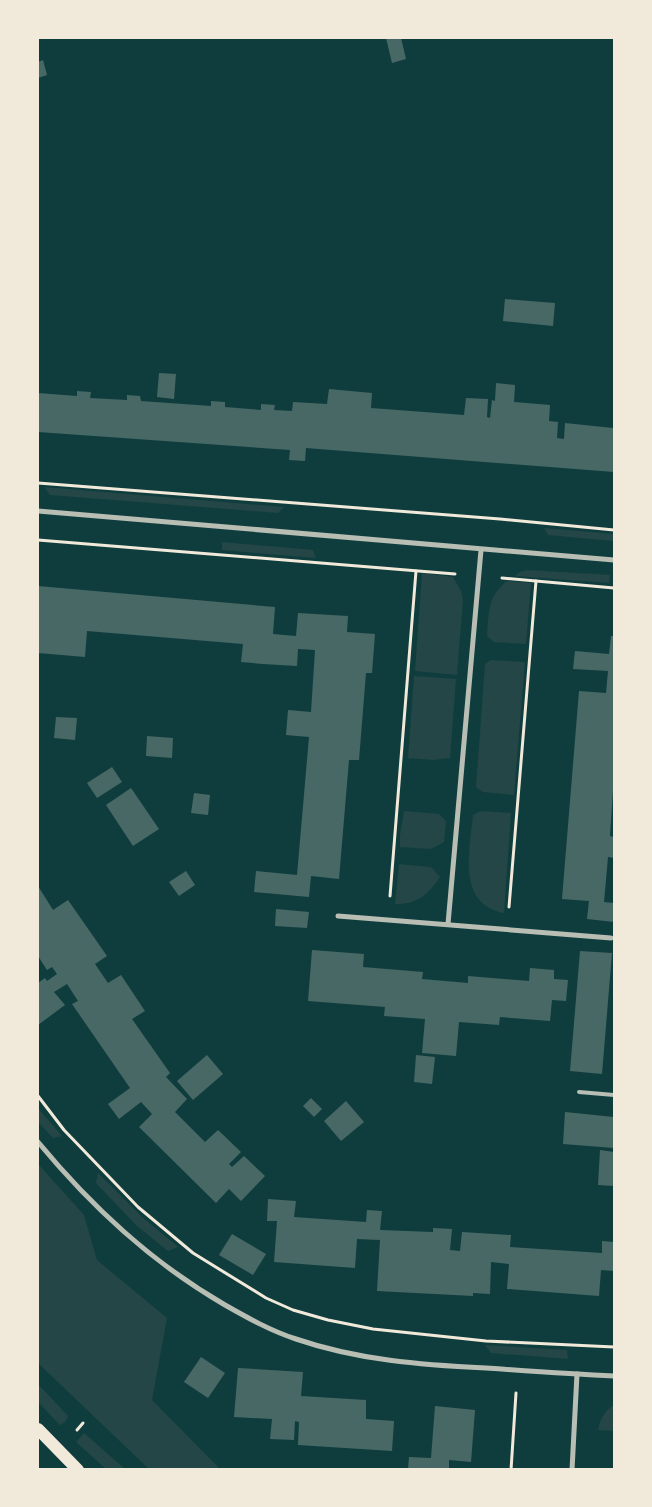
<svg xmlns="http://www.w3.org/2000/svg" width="652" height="1507" font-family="Figtree,sans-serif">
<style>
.green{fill:#244646}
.building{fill:#486865}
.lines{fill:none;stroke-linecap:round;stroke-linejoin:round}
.path{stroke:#f1e9da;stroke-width:3}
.service{stroke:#b8beb3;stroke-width:4}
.minor{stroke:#b8beb3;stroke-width:5}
.primary{stroke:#f1e9da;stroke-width:12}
</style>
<rect width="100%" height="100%" fill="#0f3d3e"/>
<g class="green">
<polygon points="44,487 284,507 278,513 50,495"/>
<polygon points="544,528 614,534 614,541 548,535"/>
<polygon points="222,542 313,550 316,558 222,550"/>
<polygon points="528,570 610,575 609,583 515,576 520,572"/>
<polygon points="422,573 453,577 461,591 463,599 457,675 415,671"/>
<path d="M507 581 531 583 526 644 494 642 487 636C489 613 487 597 507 581Z"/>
<polygon points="491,660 525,662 514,795 483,792 476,787 485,664"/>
<polygon points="414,676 456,679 450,758 433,760 408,758"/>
<polygon points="404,811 439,814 446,821 444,842 431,849 400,847 400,835"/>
<path d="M481 811 511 813 504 913C456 904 470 850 473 815Z"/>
<path d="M399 864 431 867 440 877C429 894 416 905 395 904Z"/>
<polygon points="38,1108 62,1136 53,1138 38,1122"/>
<polygon points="38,1164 84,1215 97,1260 167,1318 152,1400 220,1469 149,1469 38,1363"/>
<polygon points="98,1173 142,1217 178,1247 168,1251 137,1226 96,1183"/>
<polygon points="485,1345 567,1350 568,1359 491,1353"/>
<polygon points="38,1384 68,1416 65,1422 60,1425 38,1402"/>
<path d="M614 1405V1431L598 1430C600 1419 605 1410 614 1405Z"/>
<polygon points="84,1433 125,1469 106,1469 76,1442"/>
</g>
<g class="building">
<polygon points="386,38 401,38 406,59 392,63"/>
<polygon points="43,60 47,75 38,78 38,62"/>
<polygon points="505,299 555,303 553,326 503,321"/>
<polygon points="159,373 176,374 174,399 157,397"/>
<polygon points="496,383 515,385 514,402 550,405 549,421 558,422 557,438 564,439 565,423 613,428 614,424 614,472 306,448 305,461 289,460 290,450 38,432 38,393 77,396 77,391 91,392 90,398 127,400 127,395 140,396 141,401 211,406 211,401 225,402 225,407 261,410 261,404 275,405 274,410 292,411 293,402 327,404 329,389 372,393 371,408 464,415 466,398 488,399 487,417 490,418 492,400 495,401"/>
<polygon points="38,586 275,607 273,634 296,636 298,613 348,616 347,632 375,634 372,673 366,673 359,760 349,760 339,879 311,876 309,897 254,892 256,871 297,875 309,737 286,735 288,710 311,712 315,650 298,649 297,666 263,664 241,662 243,644 87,631 85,657 38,653"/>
<polygon points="611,636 614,636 614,775 610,836 614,837 614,858 608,857 604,902 614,903 614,922 587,919 589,901 562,899 579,691 606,693 608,671 573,669 575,651 609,654"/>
<polygon points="56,717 77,718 75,740 54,738"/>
<polygon points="147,736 173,738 172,758 146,756"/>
<polygon points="112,767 122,782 97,798 87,783"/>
<polygon points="131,788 159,829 133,846 106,805"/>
<polygon points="194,793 210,795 208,815 191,813"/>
<polygon points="186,871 195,885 179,896 169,882"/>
<polygon points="38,886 53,910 68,900 107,956 95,964 108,983 121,975 145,1011 132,1019 170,1073 166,1077 187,1099 175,1112 205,1142 218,1130 241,1152 229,1164 232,1167 244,1156 265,1176 241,1201 229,1189 216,1203 139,1127 152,1114 141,1102 119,1119 108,1104 130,1088 72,1004 78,1001 67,984 54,992 65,1005 38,1025 38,983 45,978 47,981 57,974 52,967 47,970 38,956"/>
<polygon points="276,909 309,912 307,928 275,926"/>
<polygon points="312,950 364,954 363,967 423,972 422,979 468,983 468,976 529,981 530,968 554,970 554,979 568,980 566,1001 552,1000 550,1021 500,1017 499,1025 459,1022 456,1056 422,1053 425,1019 384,1016 385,1007 308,1001"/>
<polygon points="580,951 612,953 602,1074 570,1071"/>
<polygon points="207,1055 223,1074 193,1100 177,1081"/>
<polygon points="416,1055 435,1057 432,1084 414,1082"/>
<polygon points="311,1098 322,1109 314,1117 303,1106"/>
<polygon points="346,1101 364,1122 341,1141 324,1121"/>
<polygon points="565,1112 614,1117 614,1148 563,1144"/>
<polygon points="600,1150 614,1152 614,1186 598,1185"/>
<polygon points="268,1199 296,1201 294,1217 366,1222 367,1210 382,1211 380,1230 433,1232 433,1228 452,1229 450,1250 460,1251 462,1232 511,1235 510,1247 602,1253 602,1241 614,1242 614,1271 601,1270 599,1296 507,1289 509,1264 491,1262 490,1294 473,1293 473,1296 377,1291 380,1240 357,1239 355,1268 274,1262 277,1221 267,1221"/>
<polygon points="232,1234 266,1254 253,1275 219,1255"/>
<polygon points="201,1357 225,1373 208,1398 184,1382"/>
<polygon points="238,1368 303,1372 301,1396 366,1400 366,1419 394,1421 392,1451 298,1445 299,1422 295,1421 294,1440 270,1439 272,1419 234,1417"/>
<polygon points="435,1406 475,1410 471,1462 449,1460 449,1470 408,1470 409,1457 431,1458"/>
</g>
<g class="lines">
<g class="path">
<polyline points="38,483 500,519 614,530"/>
<polyline points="38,540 455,574"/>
<polyline points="502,578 614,588"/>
<polyline points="390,896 416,571"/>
<polyline points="509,907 536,581"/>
<polyline points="38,1096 64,1130 138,1207 193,1253 266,1298 293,1310 328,1320 373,1329 486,1341 614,1347"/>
<polyline points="77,1430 83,1423"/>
<polyline points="511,1470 516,1393"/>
</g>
<polyline class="service" points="579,1092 614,1095"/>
<g class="minor">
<polyline points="38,511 614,560"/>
<polyline points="338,916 611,938"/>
<polyline points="448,924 481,550"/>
<path d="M38 1142C92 1207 151 1262 225 1305 248 1318 271 1331 296 1339 357 1360 422 1365 486 1368 529 1371 572 1374 614 1376"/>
<polyline points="572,1470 577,1374"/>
</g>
<polyline class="primary" points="38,1429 78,1470"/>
</g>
<rect width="652" height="1507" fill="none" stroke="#f1e9da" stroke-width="78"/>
</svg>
